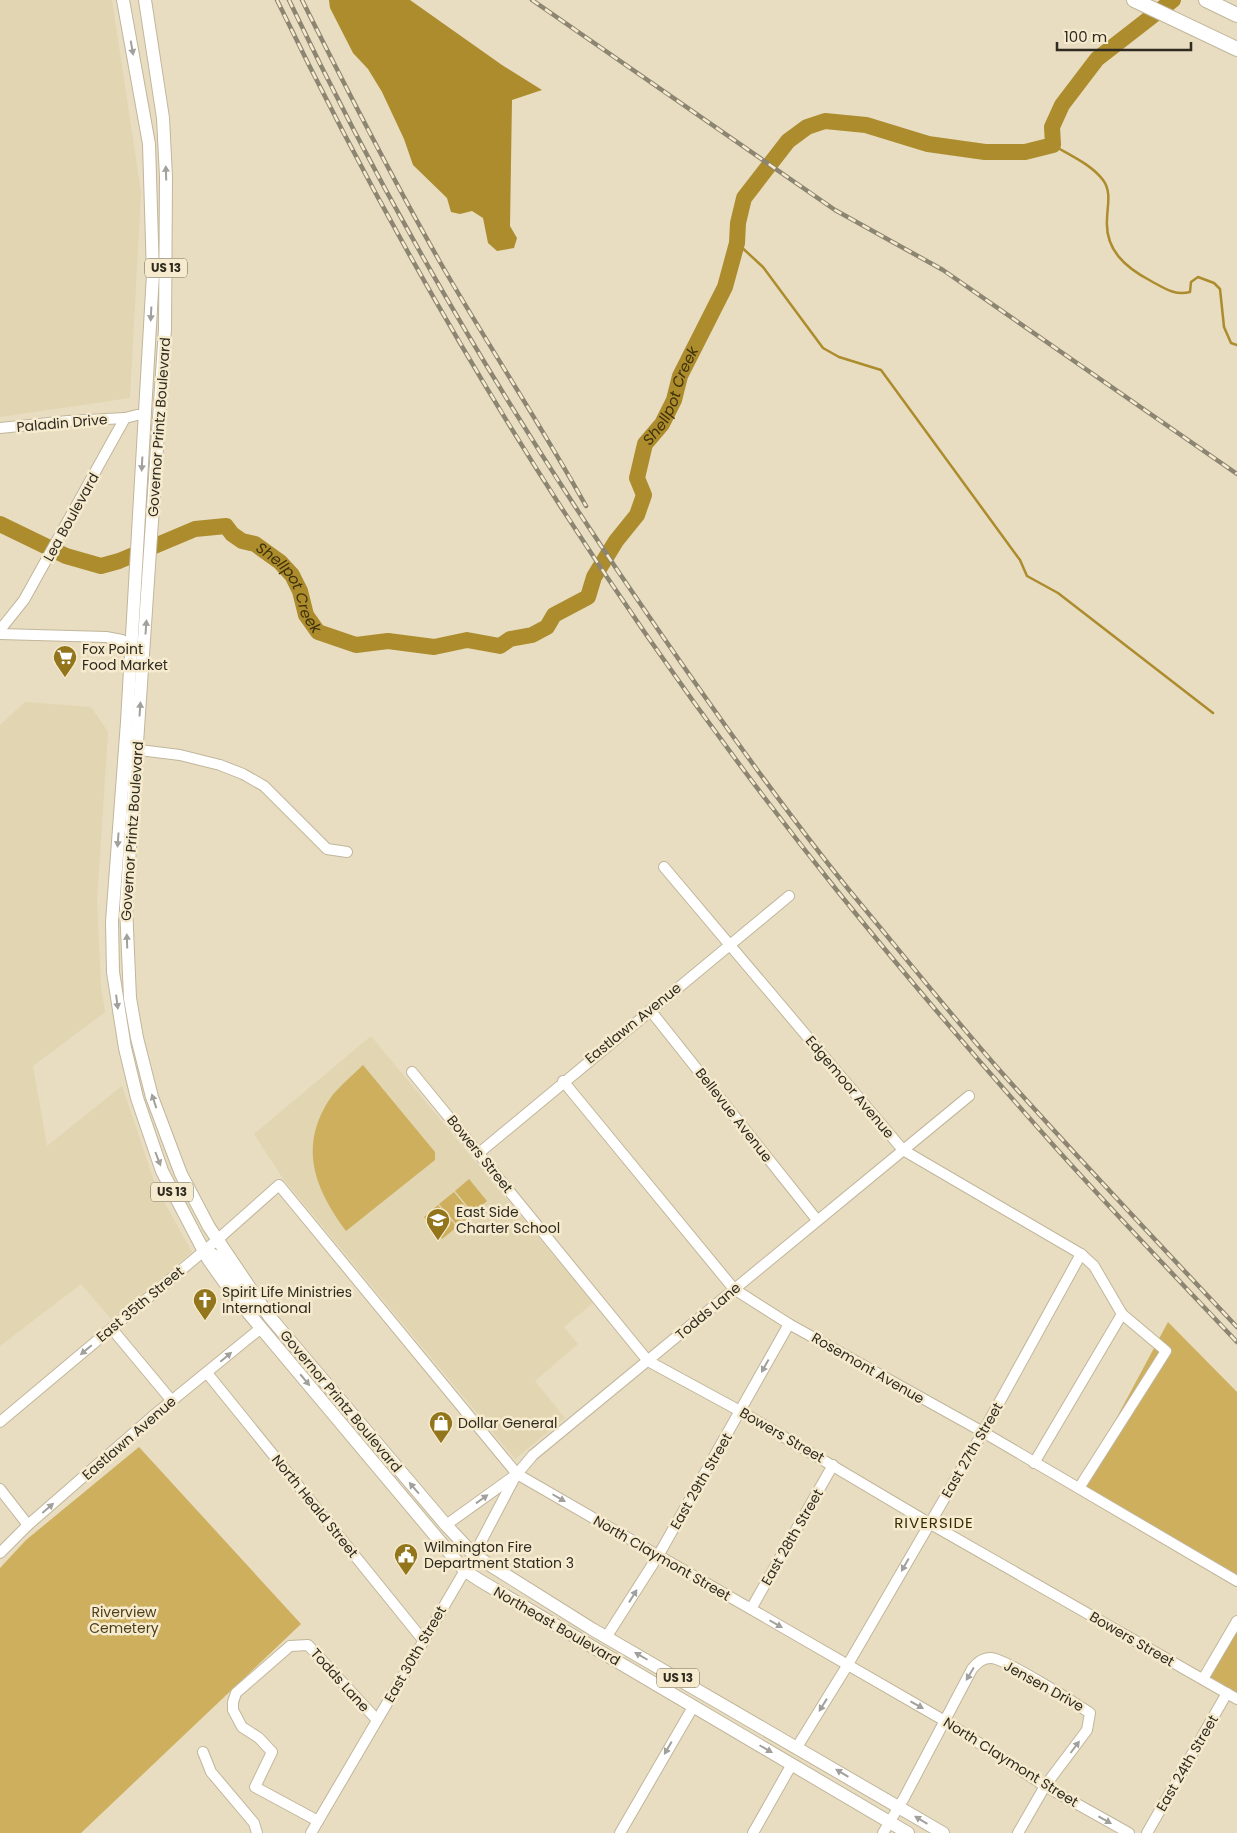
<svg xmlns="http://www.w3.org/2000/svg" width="1237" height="1833" font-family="Poppins,sans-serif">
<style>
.built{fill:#e2d5b1}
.green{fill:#cdaf5e}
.water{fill:#ac8c2d}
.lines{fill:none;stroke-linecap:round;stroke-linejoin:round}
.stream{stroke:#ac8c2d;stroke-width:2.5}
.river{stroke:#ac8c2d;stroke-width:16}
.minor-casing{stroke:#c1b69b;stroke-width:12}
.major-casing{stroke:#c1b69b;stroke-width:14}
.highway-casing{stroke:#c1b69b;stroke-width:16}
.minor{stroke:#fff;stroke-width:10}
.major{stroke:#fff;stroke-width:12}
.highway{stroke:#fff;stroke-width:14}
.rail-casing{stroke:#8c8571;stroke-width:4.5}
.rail{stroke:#f6ebce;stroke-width:2.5;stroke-dasharray:8;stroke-linecap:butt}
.oneway{fill:#a1a09b}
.labels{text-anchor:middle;stroke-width:5;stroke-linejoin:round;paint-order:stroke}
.shield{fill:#f6ebce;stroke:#6b6554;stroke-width:1}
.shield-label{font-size:12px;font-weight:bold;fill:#2f2b20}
.street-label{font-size:14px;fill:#2f2b20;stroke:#f6ebce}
.poi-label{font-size:14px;fill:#2f2b20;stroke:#f6ebce;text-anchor:start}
.park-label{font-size:14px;fill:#4c3e18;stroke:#f6ebce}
.water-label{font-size:15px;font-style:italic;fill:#40320a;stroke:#f6ebce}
.neighbourhood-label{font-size:15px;letter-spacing:1px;fill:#3a2c02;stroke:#f6ebce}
</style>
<rect width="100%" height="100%" fill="#e8ddc1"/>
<g class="built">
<polygon points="0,0 112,0 141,192 130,398 0,417"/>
<polygon points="25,702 91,707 108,732 97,901 101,986 105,1012 33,1066 47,1146 122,1086 156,1187 192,1252 112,1320 81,1284 0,1346 0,725"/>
<polygon points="371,1036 593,1303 564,1327 578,1344 535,1381 565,1418 515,1459 284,1180 254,1134"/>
</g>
<g class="green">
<path d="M363 1065 435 1152V1160L346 1231C317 1192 299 1151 326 1105 334 1090 351 1077 363 1065Z"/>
<polygon points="469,1179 487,1201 473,1213 455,1191"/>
<polygon points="454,1192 472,1214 458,1226 439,1204"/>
<polygon points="438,1205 457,1227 442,1239 424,1217"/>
<polygon points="1168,1322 1237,1392 1237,1580 1079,1488"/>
<polygon points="139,1447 301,1624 81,1833 0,1833 0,1568 26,1540"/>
<polygon points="1237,1628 1237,1699 1207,1681"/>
</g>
<polygon class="water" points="329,0 410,0 502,65 542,90 512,100 510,226 517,238 514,248 497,251 488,243 483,218 472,211 460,214 451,212 447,198 413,165 404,139 382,92 368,69 353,53 330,8"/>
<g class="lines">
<g class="stream">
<path d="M1053 145C1069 155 1091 164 1103 180 1112 192 1107 207 1107 220 1105 250 1126 268 1151 281 1164 288 1175 296 1190 292L1191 282 1198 277 1214 283 1220 289 1224 327 1231 343 1237 345"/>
<polyline points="737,243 763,267 823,348 839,357 881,370 1020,560 1027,576 1058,593 1213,713"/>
</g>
<path class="river" id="s1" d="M0 524 66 556 101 566 119 561 195 529 226 526 232 534 242 541 255 544 280 562 292 575 300 591 306 615 318 632 356 645 388 641 434 647 467 640 500 646 510 639 532 635 547 627 554 615 588 597 594 577 616 541 637 515 644 495 637 478 645 444 662 424 674 400 680 376 725 287 737 243 738 223 744 198 788 141 807 127 825 121 866 125 928 144 985 152H1025L1053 145 1052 127 1062 105 1097 59 1173 0"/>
<g class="minor-casing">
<g id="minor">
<polyline points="0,428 68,421 125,418"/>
<polyline points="0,630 24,600 125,418 137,415 145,415"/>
<polyline points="0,634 106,637 122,640 131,646"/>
<polyline points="131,749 180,755 220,765 243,774 264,786 327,849 347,852"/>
<polyline points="664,867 903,1150 1081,1254 1094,1266 1122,1314 1166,1351 1079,1488"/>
<polyline points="650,1010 817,1220"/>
<polyline points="412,1072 648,1361 740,1411 929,1523 1237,1699"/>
<polyline points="563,1081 734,1289 789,1324 983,1432 1237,1581"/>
<polyline points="479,1153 789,896"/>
<polyline points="112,1329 172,1401"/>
<polyline points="207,1373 423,1640"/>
<polyline points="0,1422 217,1240 279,1185 517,1474 945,1721 1045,1786 1129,1833"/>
<polyline points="1034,1463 1122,1314"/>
<polyline points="0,1489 28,1525"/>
<polyline points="446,1525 517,1474 533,1455 969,1096"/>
<polyline points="0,1553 28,1525 153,1416 261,1328"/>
<polyline points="751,1609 833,1465"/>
<polyline points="607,1636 658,1556 789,1324"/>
<polyline points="1203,1679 1237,1621"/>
<polyline points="797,1747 847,1666 983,1432 1081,1254"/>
<polyline points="203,1752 211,1772 254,1823 257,1833"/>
<polyline points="318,1821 255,1787 272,1752 259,1738 242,1727 233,1710 233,1702 236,1693 290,1646 308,1645 377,1720"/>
<polyline points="311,1833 474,1555 515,1477"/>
<polyline points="620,1833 693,1707"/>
<polyline points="753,1833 792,1764"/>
<path d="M883 1833 904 1798 972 1669C977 1663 982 1658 991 1658 1004 1658 1075 1703 1090 1713L1087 1730 1045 1786 1018 1833"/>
<polyline points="1147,1833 1227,1693"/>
</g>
</g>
<g class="major-casing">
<g id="major">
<polyline points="123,0 149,144 153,274 127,722 112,922 113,972 125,1048 137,1098 162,1171 208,1259 235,1297 464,1570 479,1580 908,1833"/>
<polyline points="145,0 163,118 166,177 165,329 126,906 130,998 137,1038 152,1097 181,1174 209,1227 269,1316 446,1525 474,1555 592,1629 943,1833"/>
<polyline points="204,1251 218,1257 250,1301"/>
</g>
</g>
<g class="highway-casing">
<g id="highway">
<polyline points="1134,0 1237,49"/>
<polyline points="1206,0 1237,15"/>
</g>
</g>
<use href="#minor" class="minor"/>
<use href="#major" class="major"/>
<use href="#highway" class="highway"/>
<g class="rail-casing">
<g id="rail">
<path d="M277 0C430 317 619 619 839 893 909 980 981 1064 1055 1147 1114 1213 1176 1277 1237 1342"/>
<path d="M289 0C394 221 520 431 659 631 720 719 782 807 849 890 900 951 950 1014 1002 1073 1079 1159 1158 1243 1237 1327"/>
<path d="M302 0C346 88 391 176 440 262 487 344 540 423 586 506"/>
<polyline points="532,0 835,210 943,270 1237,474"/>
</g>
</g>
<use href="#rail" class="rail"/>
</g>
<defs><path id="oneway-solid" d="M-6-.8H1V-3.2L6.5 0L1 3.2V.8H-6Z" transform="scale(1.25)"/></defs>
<g class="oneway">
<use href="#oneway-solid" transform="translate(132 48) rotate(80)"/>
<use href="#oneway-solid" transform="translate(166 173) rotate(-92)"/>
<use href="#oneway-solid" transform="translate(151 314) rotate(93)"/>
<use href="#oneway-solid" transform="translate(142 464) rotate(93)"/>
<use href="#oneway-solid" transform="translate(146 627) rotate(-86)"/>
<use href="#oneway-solid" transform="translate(140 709) rotate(-86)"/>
<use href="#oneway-solid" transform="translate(118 840) rotate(94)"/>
<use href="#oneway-solid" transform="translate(127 941) rotate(-92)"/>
<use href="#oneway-solid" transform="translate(117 1002) rotate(83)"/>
<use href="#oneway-solid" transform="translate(154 1101) rotate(-108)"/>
<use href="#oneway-solid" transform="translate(158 1159) rotate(69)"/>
<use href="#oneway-solid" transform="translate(86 1350) rotate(140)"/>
<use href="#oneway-solid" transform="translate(226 1357) rotate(-40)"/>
<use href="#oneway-solid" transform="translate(765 1366) rotate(119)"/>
<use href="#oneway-solid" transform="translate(305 1380) rotate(50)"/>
<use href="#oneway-solid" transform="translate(414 1488) rotate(-131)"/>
<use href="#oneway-solid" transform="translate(559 1498) rotate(30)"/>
<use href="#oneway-solid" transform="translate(482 1499) rotate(-36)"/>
<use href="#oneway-solid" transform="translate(48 1508) rotate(-41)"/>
<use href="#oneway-solid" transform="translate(905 1565) rotate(120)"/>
<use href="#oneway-solid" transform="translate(633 1596) rotate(-58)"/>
<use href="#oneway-solid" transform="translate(776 1624) rotate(30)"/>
<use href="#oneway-solid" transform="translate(641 1656) rotate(-150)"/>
<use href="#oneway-solid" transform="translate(970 1674) rotate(121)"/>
<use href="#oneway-solid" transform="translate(823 1705) rotate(122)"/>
<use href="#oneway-solid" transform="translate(917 1705) rotate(29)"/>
<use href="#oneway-solid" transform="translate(1075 1747) rotate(-53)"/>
<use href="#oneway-solid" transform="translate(668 1748) rotate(120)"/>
<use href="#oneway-solid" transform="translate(766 1749) rotate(30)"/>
<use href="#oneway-solid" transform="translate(842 1773) rotate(-149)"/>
<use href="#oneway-solid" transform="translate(921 1820) rotate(-149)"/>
<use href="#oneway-solid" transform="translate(1105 1820) rotate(29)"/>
</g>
<defs>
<g id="supermarket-pin" transform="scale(1.25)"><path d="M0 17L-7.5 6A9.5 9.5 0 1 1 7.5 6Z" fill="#93761c" stroke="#f6ebce"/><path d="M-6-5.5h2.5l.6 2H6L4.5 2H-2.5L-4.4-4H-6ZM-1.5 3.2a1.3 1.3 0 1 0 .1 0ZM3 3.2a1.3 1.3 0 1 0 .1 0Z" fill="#fff"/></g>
<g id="school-pin" transform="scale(1.25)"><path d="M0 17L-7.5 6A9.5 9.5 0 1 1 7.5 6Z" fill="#93761c" stroke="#f6ebce"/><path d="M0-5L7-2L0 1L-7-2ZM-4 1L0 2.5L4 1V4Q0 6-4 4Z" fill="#fff"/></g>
<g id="church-pin" transform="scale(1.25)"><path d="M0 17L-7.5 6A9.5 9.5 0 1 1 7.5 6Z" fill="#93761c" stroke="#f6ebce"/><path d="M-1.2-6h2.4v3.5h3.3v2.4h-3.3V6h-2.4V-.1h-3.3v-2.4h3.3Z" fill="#fff"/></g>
<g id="shop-pin" transform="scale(1.25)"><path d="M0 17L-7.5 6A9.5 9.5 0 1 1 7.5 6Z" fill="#93761c" stroke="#f6ebce"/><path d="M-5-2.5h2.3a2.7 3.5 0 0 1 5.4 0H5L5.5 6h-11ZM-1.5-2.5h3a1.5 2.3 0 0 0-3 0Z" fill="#fff"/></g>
<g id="civic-pin" transform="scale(1.25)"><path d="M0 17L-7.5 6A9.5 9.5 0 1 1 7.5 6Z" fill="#93761c" stroke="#f6ebce"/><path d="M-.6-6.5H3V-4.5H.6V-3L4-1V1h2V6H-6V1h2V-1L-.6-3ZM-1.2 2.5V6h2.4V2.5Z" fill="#fff"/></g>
</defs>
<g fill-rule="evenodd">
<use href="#supermarket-pin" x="65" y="657"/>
<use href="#school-pin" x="438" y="1220"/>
<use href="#church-pin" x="205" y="1300"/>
<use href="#shop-pin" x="441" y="1423"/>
<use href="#civic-pin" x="406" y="1555"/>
</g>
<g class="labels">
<g class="shield">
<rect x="145" y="258.5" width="42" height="19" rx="4"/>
<rect x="151" y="1182.5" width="42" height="19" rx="4"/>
<rect x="657" y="1668.5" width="42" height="19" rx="4"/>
</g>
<g class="shield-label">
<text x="166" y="272">US 13</text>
<text x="172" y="1196">US 13</text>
<text x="678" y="1682">US 13</text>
</g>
<g class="street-label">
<text transform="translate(62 423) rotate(-5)" y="5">Paladin Drive</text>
<text transform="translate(159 427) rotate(-86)" y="5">Governor Printz Boulevard</text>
<text transform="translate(71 517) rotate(-61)" y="5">Lea Boulevard</text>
<text transform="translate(132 831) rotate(-86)" y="5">Governor Printz Boulevard</text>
<text transform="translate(633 1023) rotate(-39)" y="5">Eastlawn Avenue</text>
<text transform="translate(850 1087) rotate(50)" y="5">Edgemoor Avenue</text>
<text transform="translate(734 1115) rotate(52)" y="5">Bellevue Avenue</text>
<text transform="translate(480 1154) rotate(51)" y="5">Bowers Street</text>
<text transform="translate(140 1304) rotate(-40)" y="5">East 35th Street</text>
<text transform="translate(708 1311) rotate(-40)" y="5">Todds Lane</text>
<text transform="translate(868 1368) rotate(30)" y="5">Rosemont Avenue</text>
<text transform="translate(341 1401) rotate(50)" y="5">Governor Printz Boulevard</text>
<text transform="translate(782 1435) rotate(30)" y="5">Bowers Street</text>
<text transform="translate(129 1438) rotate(-41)" y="5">Eastlawn Avenue</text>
<text transform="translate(972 1450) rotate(-60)" y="5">East 27th Street</text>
<text transform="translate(701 1481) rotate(-60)" y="5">East 29th Street</text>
<text transform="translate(315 1506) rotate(51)" y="5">North Heald Street</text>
<text transform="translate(792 1537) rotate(-60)" y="5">East 28th Street</text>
<text transform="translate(662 1558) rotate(30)" y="5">North Claymont Street</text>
<text transform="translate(557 1626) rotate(30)" y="5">Northeast Boulevard</text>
<text transform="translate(1132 1639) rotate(30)" y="5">Bowers Street</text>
<text transform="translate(415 1654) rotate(-60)" y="5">East 30th Street</text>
<text transform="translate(340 1680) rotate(48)" y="5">Todds Lane</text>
<text transform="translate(1044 1686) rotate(29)" y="5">Jensen Drive</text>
<text transform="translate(1011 1762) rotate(32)" y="5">North Claymont Street</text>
<text transform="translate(1187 1763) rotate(-60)" y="5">East 24th Street</text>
</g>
<g class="poi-label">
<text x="82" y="654">Fox Point<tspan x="82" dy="16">Food Market</tspan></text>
<text x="456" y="1217">East Side<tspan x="456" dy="16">Charter School</tspan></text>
<text x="222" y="1297">Spirit Life Ministries<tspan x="222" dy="16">International</tspan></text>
<text x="458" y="1428">Dollar General</text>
<text x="424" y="1552">Wilmington Fire<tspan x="424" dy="16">Department Station 3</tspan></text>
</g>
<g class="park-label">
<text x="124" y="1617">Riverview<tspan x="124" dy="16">Cemetery</tspan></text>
</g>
<g class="water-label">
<text dy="5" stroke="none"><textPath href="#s1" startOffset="906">Shellpot Creek</textPath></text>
<text dy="5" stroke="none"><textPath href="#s1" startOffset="335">Shellpot Creek</textPath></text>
</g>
<g class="neighbourhood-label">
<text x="934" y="1528">RIVERSIDE</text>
</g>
</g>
<path d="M1057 42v8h134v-8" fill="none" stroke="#2f2b20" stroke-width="2.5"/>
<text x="1064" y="42" font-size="15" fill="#2f2b20" stroke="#f6ebce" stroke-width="4" paint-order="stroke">100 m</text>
</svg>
